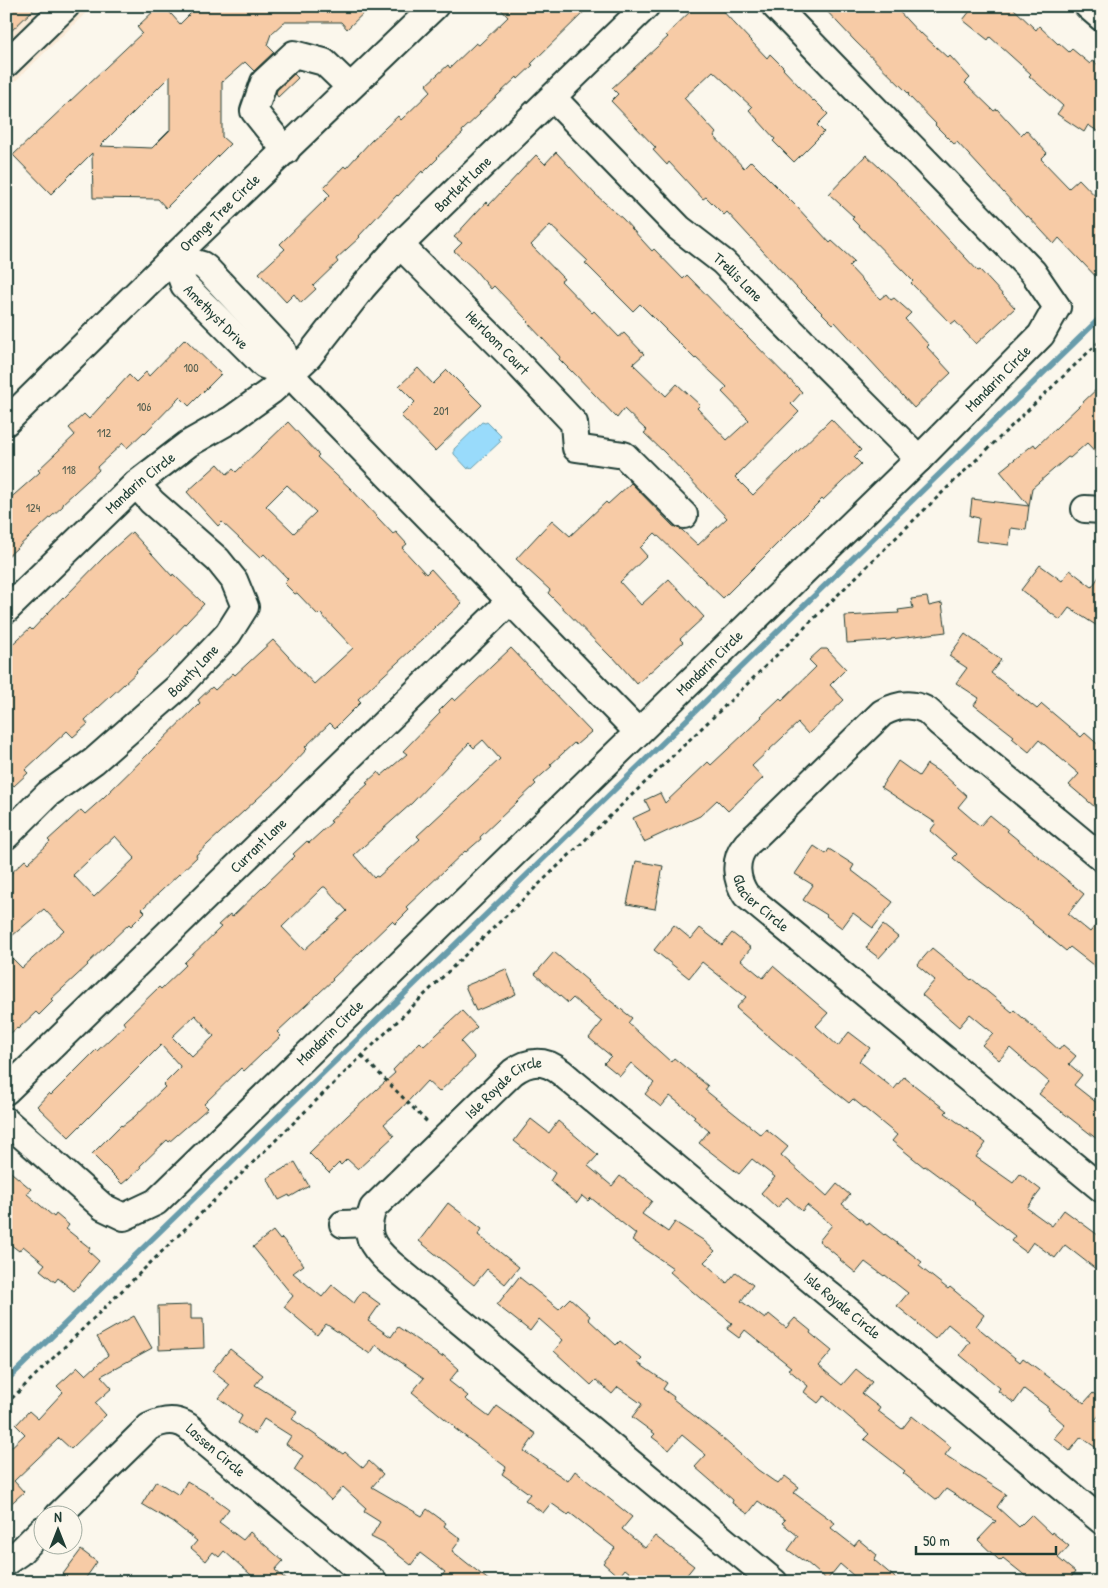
<svg xmlns="http://www.w3.org/2000/svg" width="1108" height="1588" font-family="'Patrick Hand',sans-serif">
<style>
.built{fill:#faead7}
.water{fill:#99dbfb;stroke:#689cab}
.lines{fill:none;stroke-linecap:round;stroke-linejoin:round}
.stream{stroke:#689cab;stroke-width:5.5}
.building{fill:#f7cba6;stroke:#1f3d34;fill-rule:evenodd}
.minor-casing{stroke:#1f3d34;stroke-width:30}
.path{stroke:#1f3d34;stroke-width:3;stroke-dasharray:4 4;stroke-linecap:butt}
.minor{stroke:#fbf7ec;stroke-width:26}
.labels{text-anchor:middle;stroke-width:5;stroke-linejoin:round;paint-order:stroke}
.number-label{font-size:12px;fill:#556050}
.street-label{font-size:15px;fill:#1f3d34;stroke:#fbf7ec}
</style>
<rect width="100%" height="100%" fill="#fbf7ec"/>
<filter id="ink" filterUnits="userSpaceOnUse"><feTurbulence type="fractalNoise" baseFrequency=".02" numOctaves="2"/><feDisplacementMap in="SourceGraphic" scale="10" xChannelSelector="R" yChannelSelector="G"/><feConvolveMatrix kernelMatrix="1 2 1 2 8 2 1 2 1" color-interpolation-filters="sRGB"/></filter>
<g filter="url(#ink)">
<polygon class="built" points="6,6 93,6 6,90"/>
<polygon class="water" points="482,422 485,423 487,422 501,436 499,439 501,441 472,468 469,467 468,469 454,454 454,449"/>
<g class="lines">
<polyline class="stream" points="6,1381 1102,316"/>
</g>
<g class="building">
<polygon points="6,6 37,6 6,36"/>
<path d="M159 6H164L180 24 198 6H371L347 29 341 22H284L271 34 267 45 274 52 254 71 245 62 222 82V137L230 144 166 208 158 199 93 198 92 153 51 194 13 155 142 33 137 27ZM170 76V130L152 148 100 146Z"/>
<polygon points="498,6 590,6 531,64 533,65 518,79 517,77 479,113 480,114 462,131 463,133 437,157 438,158 423,173 422,171 398,196 397,195 359,236 360,237 336,259 338,262 313,286 316,289 301,303 294,294 286,302 259,273 285,249 280,244 330,195 323,188 344,166 346,168 371,141 398,116 401,120 431,91 426,85 448,65 450,68 476,43 479,45 508,17"/>
<polygon points="696,6 718,6 767,58 770,54 784,68 783,69 813,101 814,100 828,114 817,125 824,132 794,162 773,141 775,139 749,110 752,107 713,71 684,98 716,133 714,136 744,168 751,161 797,207 830,243 832,241 854,261 849,266 880,299 886,294 891,300 894,298 911,313 905,319 929,345 927,347 951,373 914,408 835,322 833,324 797,288 727,212 724,215 706,197 703,199 669,162 667,165 653,150 656,148 611,101 618,94 612,88 668,37 666,35"/>
<polygon points="822,6 894,6 920,34 921,33 948,58 950,56 970,78 965,83 994,111 997,109 1021,135 1026,130 1047,153 1041,159 1069,188 1079,179 1102,203 1102,283 1059,238 1054,244 1028,216 1026,217 957,142 954,144 935,125 936,124 908,95 909,94 855,41"/>
<polygon points="974,6 1011,6 1036,30 1039,26 1058,44 1059,43 1069,52 1072,49 1090,64 1092,61 1102,67 1102,134 1088,125 1084,132 1057,114 1063,106 1029,76 1031,74 990,37 988,40 963,20"/>
<polygon points="294,74 298,78 278,97 276,94 277,90"/>
<path d="M556 152 595 194 623 219 652 251 654 249 683 279 687 275 802 392 791 404 799 412 735 477 753 495 831 419 861 450 854 457 861 464 823 500 822 499 723 598 655 533 640 548 647 556 620 582 641 605 669 579 704 617 680 639 683 642 637 684 613 657 612 658 548 593 550 590 516 559 552 520 570 536 606 502 608 504 631 483 673 526 682 530 698 545 727 518 665 453 644 433 647 431 624 409 617 418 572 371V372L559 359 560 357 527 322 528 321 494 286 491 289 474 269 454 251 462 243 454 237 486 202 489 205 536 155 545 164ZM550 225 588 261 585 263 633 311 640 304 695 359 696 358 727 387 722 392 749 420 727 440 697 408 700 405 677 384 666 396 633 364 644 354 624 333 619 337 594 311 592 313 561 281 564 279 531 245Z"/>
<polygon points="866,155 895,182 978,271 980,270 1015,308 976,344 955,321 951,324 911,283 913,281 852,219 854,217 829,194"/>
<polygon points="185,339 221,374 189,406 180,397 145,433 144,432 127,448 123,443 97,467 99,470 62,504 63,506 6,558 6,502 40,472 38,470 75,435 69,428 84,414 89,419 129,375 136,382 146,372 149,376"/>
<polygon points="418,368 433,384 447,370 482,405 435,451 401,416 415,402 399,386"/>
<polygon points="1102,384 1102,459 1087,443 1070,458 1068,457 1032,488 1029,506 1000,471 1034,444 1036,447"/>
<path d="M288 422 319 455 317 457 351 489 393 534 396 532 407 544 402 548 426 574 431 569 462 603 358 699 361 702 335 728 330 723 305 747 307 749 280 778 196 855 197 857 142 909 145 912 131 926 129 924 87 964 88 965 51 999 53 1001 39 1015 36 1012 18 1029 17 1028 6 1037V952L22 968 64 930 44 909 6 941V878L25 860 28 863 50 842 48 840 81 810 85 814 103 798 200 703 198 700 212 687 215 690 233 673 235 675 273 640 314 684 353 648 320 613 318 615 297 593 295 594 284 583 288 579 264 554 260 558 222 522 218 526 187 492 218 464 227 474 233 469 236 472ZM287 485 316 512 294 533 266 506ZM115 836 135 858 94 897 73 875Z"/>
<polygon points="972,499 1029,506 1026,530 1011,528 1009,545 976,541 979,518 970,516"/>
<polygon points="132,532 172,576 173,574 204,604 171,639 136,671 137,672 85,720 88,724 73,737 67,731 25,770 28,773 14,786 6,778 6,650 30,628 32,630 63,597 64,598 105,556"/>
<polygon points="1040,565 1062,581 1070,570 1092,587 1102,572 1102,629 1069,608 1060,620 1021,590"/>
<polygon points="927,597 929,606 942,603 946,632 891,639 891,640 847,643 845,616 899,613 898,610 913,608 911,599"/>
<polygon points="965,634 1001,660 991,673 1037,709 1042,704 1081,737 1085,733 1102,748 1102,813 1069,785 1079,774 1039,740 1029,752 1012,738 1014,736 974,705 979,698 956,683 967,668 949,656"/>
<path d="M511 648 591 732 576 745 574 743 550 765 552 766 534 782 536 784 480 837 481 839 466 852 465 851 406 907 409 910 395 924 392 921 332 979 333 980 277 1032 281 1036 244 1071 241 1068 204 1104 208 1108 169 1142 167 1140 140 1166 141 1168 122 1184 92 1154 121 1125 122 1126 134 1117 165 1087 163 1085 179 1069 180 1066 161 1045 69 1137 37 1106 49 1093 51 1095 96 1050 97 1051 125 1025 123 1022 159 987 161 989 186 965 184 963 221 927 218 925 230 914 232 917 295 856 293 854 307 841 309 843 332 822 330 821 350 802 349 801 368 784 366 783 378 772 381 776 407 754 403 751 440 713 439 711 452 698 455 701ZM483 740 500 759 417 836 420 839 378 877 376 876 374 878 354 855 412 803 469 743 474 748ZM323 887H325L347 911 304 950 282 927ZM195 1015 214 1036 192 1057 172 1037Z"/>
<polygon points="821,649 827,649 846,669 830,685 844,700 808,734 798,723 752,766 763,778 728,811 717,800 700,816 644,842 633,818 650,810 645,800 660,793 665,803 708,762 711,765 762,717 761,716 780,698 782,700 816,667 809,660"/>
<polygon points="898,761 919,776 927,764 944,775 967,796 958,807 980,826 990,815 1008,830 1007,831 1084,894 1068,914 1090,932 1102,918 1102,972 1070,947 1066,951 1032,923 1033,922 981,882 953,858 957,854 930,831 936,823 881,787"/>
<polygon points="814,846 826,854 829,849 854,865 851,870 893,902 873,928 853,913 842,928 826,916 827,915 803,900 813,885 795,874"/>
<polygon points="636,861 663,866 655,909 627,904"/>
<polygon points="674,925 691,939 700,928 722,945 732,933 751,948 741,960 763,978 773,966 828,1013 816,1026 838,1046 849,1032 870,1048 859,1061 894,1089 904,1077 947,1111 945,1113 986,1143 976,1157 1013,1183 1020,1174 1041,1190 1027,1208 1052,1226 1064,1210 1102,1238 1102,1274 1065,1245 1055,1258 1033,1242 1026,1252 1011,1241 1015,1236 974,1204 975,1203 925,1166 924,1167 892,1141 897,1135 853,1099 849,1103 815,1076 736,1008 746,997 702,962 689,978 654,950"/>
<polygon points="883,925 898,937 879,958 866,948"/>
<polygon points="932,948 971,980 972,979 1012,1012 1014,1010 1059,1050 1063,1045 1076,1056 1069,1064 1082,1075 1074,1085 1102,1107 1102,1143 1039,1094 1049,1082 1010,1048 999,1060 982,1045 993,1033 970,1014 959,1027 922,995 935,980 917,965"/>
<polygon points="554,952 588,981 587,982 632,1018 628,1023 671,1062 674,1058 708,1086 705,1090 761,1135 766,1129 788,1147 781,1155 827,1196 837,1184 850,1195 842,1204 868,1225 869,1223 884,1235 885,1234 922,1262 919,1266 948,1289 950,1287 984,1315 976,1326 1020,1362 1023,1358 1065,1389 1066,1388 1084,1403 1093,1393 1102,1400 1102,1412 1095,1420 1102,1424 1102,1452 1081,1437 1070,1451 1054,1438 1065,1425 1048,1410 1049,1408 1024,1389 1014,1403 998,1391 1000,1388 960,1355 970,1342 948,1324 935,1339 918,1325 919,1324 897,1306 908,1293 885,1275 884,1276 865,1262 856,1273 840,1260 841,1259 819,1241 832,1225 807,1205 802,1211 787,1197 777,1208 761,1193 775,1177 752,1159 739,1174 699,1143 709,1131 693,1118 695,1116 670,1096 661,1107 645,1094 654,1083 631,1063 620,1076 604,1063 611,1056 589,1038 602,1022 573,998 568,1003 535,974"/>
<polygon points="506,969 516,994 476,1011 465,986"/>
<polygon points="462,1011 477,1027 461,1042 475,1058 439,1092 427,1081 400,1110 384,1124 394,1136 358,1169 347,1159 341,1165 339,1163 329,1173 309,1153 347,1116 395,1073 393,1070 420,1042 424,1046"/>
<polygon points="531,1119 549,1133 558,1121 598,1155 588,1166 612,1186 620,1176 652,1201 642,1214 668,1232 675,1222 703,1240 715,1251 704,1262 727,1283 736,1272 753,1285 741,1301 765,1319 769,1314 786,1328 795,1318 811,1331 810,1333 832,1351 819,1366 842,1385 856,1369 872,1382 862,1394 880,1408 878,1411 902,1429 912,1416 951,1447 945,1455 1006,1494 997,1507 1019,1527 1031,1515 1051,1534 1052,1532 1069,1546 1058,1558 1075,1572 1068,1582 1033,1582 1003,1558 1000,1561 978,1540 996,1521 946,1489 937,1500 903,1473 905,1471 864,1439 869,1434 824,1396 818,1403 804,1392 808,1386 788,1369 791,1367 745,1330 739,1338 727,1329 732,1323 700,1298 670,1272 673,1268 632,1240 636,1234 591,1198 588,1201 582,1196 577,1203 550,1181 555,1173 514,1141"/>
<polygon points="295,1162 309,1186 290,1197 289,1195 279,1200 267,1178"/>
<polygon points="6,1168 31,1189 27,1194 54,1217 56,1214 69,1225 66,1229 90,1248 88,1251 99,1261 74,1291 58,1278 55,1282 40,1270 45,1264 23,1246 19,1251 6,1241"/>
<polygon points="448,1203 482,1229 478,1235 519,1267 505,1284 487,1269 474,1285 419,1241"/>
<polygon points="273,1231 280,1240 282,1238 304,1265 293,1273 322,1297 332,1285 354,1303 362,1291 380,1304 368,1321 391,1337 398,1327 442,1357 443,1355 459,1369 449,1381 468,1396 465,1399 489,1417 497,1406 536,1434 524,1451 568,1481 575,1471 632,1517 622,1529 645,1548 655,1536 694,1566 681,1582 641,1582 625,1569 619,1577 603,1563 615,1548 570,1513 568,1515 551,1503 543,1513 525,1500 530,1494 502,1474 506,1467 454,1428 455,1427 412,1392 424,1378 376,1345 370,1354 326,1324 317,1335 284,1307 293,1296 253,1247"/>
<polygon points="519,1277 559,1309 570,1298 590,1316 588,1319 616,1345 620,1341 642,1359 638,1363 667,1383 663,1389 674,1397 673,1399 721,1437 758,1470 778,1484 785,1476 799,1487 794,1493 835,1523 831,1528 854,1546 859,1540 877,1555 874,1560 900,1582 861,1582 840,1564 827,1580 805,1561 805,1562 788,1550 798,1536 782,1523 785,1520 758,1501 748,1514 732,1503 733,1500 695,1467 706,1455 682,1435 669,1450 652,1437 655,1434 632,1417 642,1404 618,1387 612,1394 596,1380 591,1385 554,1351 563,1340 539,1319 530,1331 497,1305"/>
<polygon points="191,1305 191,1319 203,1319 204,1348 159,1350 158,1306"/>
<polygon points="134,1316 152,1348 101,1376 112,1388 95,1403 106,1415 71,1449 59,1438 14,1481 24,1492 6,1508 6,1452 25,1434 16,1425 29,1411 38,1419 63,1392 57,1386 78,1367 86,1375 108,1355 97,1337"/>
<polygon points="230,1349 263,1375 255,1385 297,1411 292,1419 343,1454 345,1452 363,1468 369,1461 383,1474 372,1487 422,1516 427,1509 446,1523 444,1526 461,1539 452,1551 491,1582 437,1582 445,1572 420,1553 411,1565 383,1543 371,1537 380,1522 364,1512 366,1508 343,1487 331,1500 315,1485 294,1470 303,1456 286,1444 291,1436 264,1419 255,1434 238,1423 242,1416 219,1398 230,1385 212,1371"/>
<polygon points="156,1481 179,1495 187,1481 207,1493 229,1509 219,1522 243,1540 250,1532 283,1561 275,1570 289,1582 259,1582 224,1551 219,1557 213,1552 206,1561 191,1548 197,1541 174,1523 142,1504"/>
<polygon points="81,1550 97,1562 83,1582 57,1582"/>
</g>
<g class="lines">
<g class="minor-casing">
<g id="minor">
<polyline points="1088,6 1102,18"/>
<polyline points="6,64 66,6"/>
<path id="s1" d="M553 98 679 228 723 262 919 459"/>
<polyline points="286,151 254,111 264,82 294,54 324,62 350,87"/>
<path id="s2" d="M400 245 509 354 574 423 576 448 624 455 684 515"/>
<polyline points="174,257 202,265 206,268 282,349 290,374 302,387 638,732"/>
<path id="s3" d="M174 257 184 285 264 365 290 374"/>
<path id="s4" d="M6 422 174 257 435 6"/>
<polyline points="1085,509 1102,510"/>
<path id="s5" d="M6 610 136 484 188 444 232 419 271 391 290 374 309 356 362 288 400 245 646 6"/>
<path id="s6" d="M6 836 48 794 94 761 178 687 228 634 245 607 234 580 218 560 152 502 136 484"/>
<path id="s7" d="M1102 858 941 724C936 720 931 713 926 710 911 702 896 705 882 713L758 834C754 838 749 841 746 845 733 860 736 880 746 895L1102 1189"/>
<path id="s8" d="M6 1091 511 600"/>
<path id="s9" d="M6 1121 103 1207 124 1217 156 1202 919 459 1041 335 1057 307 1033 272 775 6"/>
<polyline points="343,1224 369,1223"/>
<path id="s10" d="M58 1516 149 1427C169 1417 184 1419 198 1436L374 1582"/>
<polyline points="6,1562 19,1553 42,1530"/>
<path id="s11" d="M774 1582 390 1263C370 1245 364 1234 373 1208L513 1072C535 1056 551 1062 569 1079L1102 1521"/>
</g>
</g>
<g class="path">
<polyline points="362,1056 428,1123"/>
<polyline points="6,1404 462,958 732,699 918,516 1102,339"/>
</g>
<use href="#minor" class="minor"/>
</g>
</g>
<g class="labels">
<g class="number-label">
<text x="191" y="372">100</text>
<text x="144" y="411">106</text>
<text x="441" y="415">201</text>
<text x="104" y="437">112</text>
<text x="69" y="474">118</text>
<text x="33" y="512">124</text>
</g>
<g class="street-label">
<text dy="5" stroke="none"><textPath href="#s5" startOffset="628">Bartlett Lane</textPath></text>
<text dy="5" stroke="none"><textPath href="#s4" startOffset="299">Orange Tree Circle</textPath></text>
<text dy="5" stroke="none"><textPath href="#s1" startOffset="258">Trellis Lane</textPath></text>
<text dy="5" stroke="none"><textPath href="#s3" startOffset="75">Amethyst Drive</textPath></text>
<text dy="5" stroke="none"><textPath href="#s2" startOffset="138">Heirloom Court</textPath></text>
<text dy="5" stroke="none"><textPath href="#s9" startOffset="1366">Mandarin Circle</textPath></text>
<text dy="5" stroke="none"><textPath href="#s5" startOffset="185">Mandarin Circle</textPath></text>
<text dy="5" stroke="none"><textPath href="#s9" startOffset="961">Mandarin Circle</textPath></text>
<text dy="5" stroke="none"><textPath href="#s6" startOffset="250">Bounty Lane</textPath></text>
<text dy="5" stroke="none"><textPath href="#s8" startOffset="352">Currant Lane</textPath></text>
<text dy="5" stroke="none"><textPath href="#s7" startOffset="535">Glacier Circle</textPath></text>
<text dy="5" stroke="none"><textPath href="#s9" startOffset="431">Mandarin Circle</textPath></text>
<text dy="5" stroke="none"><textPath href="#s11" startOffset="741">Isle Royale Circle</textPath></text>
<text dy="5" stroke="none"><textPath href="#s11" startOffset="1175">Isle Royale Circle</textPath></text>
<text dy="5" stroke="none"><textPath href="#s10" startOffset="205">Lassen Circle</textPath></text>
</g>
</g>
<rect width="1108" height="1588" fill="none" stroke="#fbf7ec" stroke-width="25"/>
<rect x="12" y="12" width="1083" height="1563" fill="none" stroke="#1f3d34" stroke-width="2" filter="url(#ink)"/>
<g transform="translate(58 1530)"><circle r="24" fill="#fbf7ec" stroke="#a3ada2"/>
<path d="M0-4L9 19L0 12L-9 19Z" fill="#1f3d34"/>
<text y="-8" font-size="14" font-weight="bold" text-anchor="middle" fill="#1f3d34">N</text>
</g>
<path d="M916 1546v8h140v-8" fill="none" stroke="#1f3d34" stroke-width="2.5"/>
<text x="923" y="1546" font-size="15" fill="#1f3d34" stroke="#fbf7ec" stroke-width="4" paint-order="stroke">50 m</text>
</svg>
